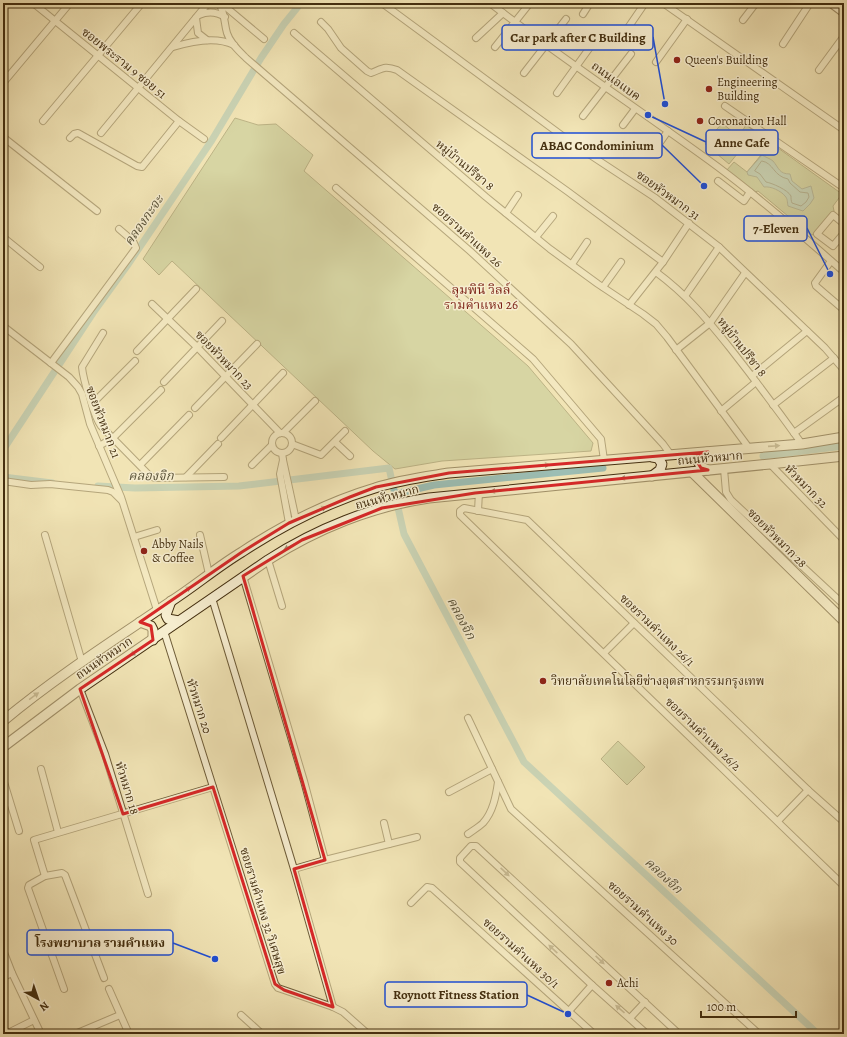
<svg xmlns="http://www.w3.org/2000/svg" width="847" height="1037" font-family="Alegreya,'Noto Serif Thai',serif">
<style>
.green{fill:#b9c48e;stroke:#7e794e}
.water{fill:#9cbeb4;stroke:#788472}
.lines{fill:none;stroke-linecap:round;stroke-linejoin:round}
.shore{stroke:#707662;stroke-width:1}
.canal{stroke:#9cbeb4;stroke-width:7}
.street-casing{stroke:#6e5c38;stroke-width:8}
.secondary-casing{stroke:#432e0f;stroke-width:11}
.street{stroke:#f6edcf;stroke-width:6}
.secondary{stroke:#f6edcf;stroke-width:9}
.oneway{fill:#9c8e6f}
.marked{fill:none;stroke:#d62828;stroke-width:3;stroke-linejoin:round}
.poi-dot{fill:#8f2418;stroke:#f6edcf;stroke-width:1.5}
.labels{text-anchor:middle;stroke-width:3;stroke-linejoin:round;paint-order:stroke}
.poi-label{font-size:12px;fill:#432e0f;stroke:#f6edcf;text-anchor:start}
.street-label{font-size:12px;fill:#432e0f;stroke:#f6edcf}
.water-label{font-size:13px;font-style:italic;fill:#595238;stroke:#f6edcf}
.neighbourhood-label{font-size:13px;fill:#7a1f14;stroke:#f6edcf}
.leader{fill:none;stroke:#1d4ed8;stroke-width:1.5}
.callout-dot{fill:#1d4ed8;stroke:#f6edcf;stroke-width:1.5}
.callout{fill:#f6edcf;stroke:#1d4ed8;stroke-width:1.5}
.callout-label{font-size:13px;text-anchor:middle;font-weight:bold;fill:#432e0f}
</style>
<rect width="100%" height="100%" fill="#f1e4b5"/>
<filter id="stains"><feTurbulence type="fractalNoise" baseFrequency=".005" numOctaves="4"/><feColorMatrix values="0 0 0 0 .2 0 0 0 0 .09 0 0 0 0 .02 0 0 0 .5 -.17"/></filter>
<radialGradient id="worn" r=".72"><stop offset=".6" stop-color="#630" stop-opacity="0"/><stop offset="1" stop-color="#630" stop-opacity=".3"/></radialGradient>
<g class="green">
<polygon points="235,118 258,125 276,124 313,155 304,171 528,366 593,443 591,451 442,461 395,469 373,451 172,261 159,275 143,259"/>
<polygon points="722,123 740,138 739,136 746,125 842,194 833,206 834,211 816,233 812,235 807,232 758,191 755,192 726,171 734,162 747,172 761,155 746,143 729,164 705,144"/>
<polygon points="618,741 645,767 627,785 601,759"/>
</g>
<path class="water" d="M762 155C765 157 771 159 773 161 779 168 779 174 790 174L792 181 802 189 811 186 814 198 810 204 803 211 788 206C787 202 788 199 785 196 781 191 771 186 764 187L757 177 748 175 747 172Z"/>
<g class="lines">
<path class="shore" d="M762 161C774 163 773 176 788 179L790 183 800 192 808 193 809 197 806 202 801 206 792 203C791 201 791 198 791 196 788 190 772 183 766 182L760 174 755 171Z"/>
<g class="canal">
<polyline points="3,450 93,313 127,266 212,140 261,58 284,24 301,3"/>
<polyline points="763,456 844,446"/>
<polyline points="3,477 52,483"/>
<polyline points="98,486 135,488 239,486 389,468 404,534 524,762 818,1034"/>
<polyline points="395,494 434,485 603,468"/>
</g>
<g class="street-casing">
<g id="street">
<polyline points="33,3 179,121 204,139"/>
<path d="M219 3C225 13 224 23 227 33 230 43 239 51 246 58L470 251 571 344 663 444 671 455"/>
<polyline points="221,3 264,39"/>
<polyline points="382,3 572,143 654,197 719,247 825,348 844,370"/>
<path d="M490 3C564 60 643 112 718 167 762 200 803 236 844 272"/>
<polyline points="663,3 844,130"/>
<polyline points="583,14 590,3"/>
<path d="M199 15C208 11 217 12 225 17"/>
<polyline points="196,18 198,33 207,40"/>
<polyline points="743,20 756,3"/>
<path d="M321 22 328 29 341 48 367 71 371 73C382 69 384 65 397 70L567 191 663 262"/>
<polyline points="294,33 486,197 550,249 598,284 643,314 656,324 667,337 749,448"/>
<polyline points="476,38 503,13"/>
<polyline points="621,38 645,3"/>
<polyline points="783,44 810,3"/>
<path d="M173 47C192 41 216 36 234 45"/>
<polyline points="495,47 530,3"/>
<polyline points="656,62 687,19"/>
<polyline points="819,70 844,36"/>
<polyline points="524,73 566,19"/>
<polyline points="3,83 70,3"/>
<polyline points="557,93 596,39"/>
<polyline points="725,106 844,188"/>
<polyline points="583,116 631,54"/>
<polyline points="43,121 142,3"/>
<polyline points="623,125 635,109"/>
<polyline points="101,133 208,3"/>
<polyline points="3,137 97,211"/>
<polyline points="70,138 74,134 78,133 137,166 142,167 179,121"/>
<polyline points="654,151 668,131"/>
<polyline points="718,181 744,201 750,192"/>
<polyline points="336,188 533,359 601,439 604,460"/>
<polyline points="506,213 518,195"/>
<polyline points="844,224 833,215 817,234 833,246 844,233"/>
<polyline points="3,237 40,267"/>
<polyline points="536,237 553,216"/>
<polyline points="831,261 815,283 816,286 844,310"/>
<polyline points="572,264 587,242"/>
<path d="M656 272C687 295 706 318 730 348 755 380 779 412 802 444"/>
<polyline points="603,287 621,262"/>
<polyline points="685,296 719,247"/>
<polyline points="152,304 197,347 280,433"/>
<polyline points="629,305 663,262 689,223"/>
<polyline points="3,326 69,377 78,387 82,394 90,424 121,497 157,610"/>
<path d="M103 333 82 367C83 379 94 416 101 426L150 476 155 478 224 477"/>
<polyline points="676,350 710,323 745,273"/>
<polyline points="137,351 196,289"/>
<polyline points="51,363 136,248 133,241 119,229"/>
<polyline points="752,376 807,331"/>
<polyline points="164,382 222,321"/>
<polyline points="92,404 135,361"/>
<polyline points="773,405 834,358"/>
<polyline points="195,408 257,344"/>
<polyline points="721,411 756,382"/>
<polyline points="283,433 315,401"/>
<polyline points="794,433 844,397"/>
<circle cx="282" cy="443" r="10"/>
<polyline points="221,438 283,373"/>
<polyline points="335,442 350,456"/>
<polyline points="292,444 321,455 345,431"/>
<polyline points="99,446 113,438 161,390"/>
<polyline points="282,453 283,460 296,520"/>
<polyline points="283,460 280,474 289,523"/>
<polyline points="770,464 844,540"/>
<polyline points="140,465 189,415"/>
<polyline points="252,465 272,445"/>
<polyline points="724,469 726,492 731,500 844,605"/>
<polyline points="186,477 218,444"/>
<polyline points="3,481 31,485 50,484 108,490 113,492 122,501"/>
<polyline points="478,511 479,492"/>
<polyline points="45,535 82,662"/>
<polyline points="200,535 209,574"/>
<polyline points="134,537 157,530"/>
<polyline points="268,560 282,606"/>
<polyline points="243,576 304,781 325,860"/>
<polyline points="212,598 294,869"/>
<polyline points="164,631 275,984 278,988 284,990 333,1007 343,1012 368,1034"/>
<polyline points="604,653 634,623"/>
<polyline points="80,689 105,754 148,894"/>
<polyline points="468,718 511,809 759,1034"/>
<polyline points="41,769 58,832"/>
<polyline points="3,779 19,831"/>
<polyline points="449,792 492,769"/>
<polyline points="778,821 808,790"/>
<polyline points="844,822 808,790 527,520 464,508 460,511 460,515 844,886"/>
<polyline points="384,823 389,844"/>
<path d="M468 834C472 831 479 827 483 823 493 812 496 796 498 782"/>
<polyline points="45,876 29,885 28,888 64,989"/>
<polyline points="411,903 427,887 432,888 594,1034"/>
<polyline points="3,950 12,973 41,1034"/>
<polyline points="3,977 12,973"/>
<polyline points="104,978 65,875 62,873 45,876 34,840 213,787"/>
<polyline points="109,989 129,1034"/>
<polyline points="333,1007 294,869 325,860 417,837"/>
<polyline points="569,1011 592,985"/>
<polyline points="241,1015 262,1034"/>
<polyline points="630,1018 645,1002"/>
<polyline points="10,1032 34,1020"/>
<polyline points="75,1034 120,1015"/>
<polyline points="647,1034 592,985 460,862 460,858 471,846 476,846 679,1034"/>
</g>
</g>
<g class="secondary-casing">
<g id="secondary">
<polyline points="832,3 844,12"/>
<polyline points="707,452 700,455 698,461 701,467 708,470"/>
<polyline points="652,457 658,458 662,464 660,470 652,476"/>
<polyline points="692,472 844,621"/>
<polyline points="171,601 166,615 168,619 179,621"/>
<polyline points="140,622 151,626 153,630 153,640"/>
<path d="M3 721C56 677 114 640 170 602 195 586 217 567 242 552 283 525 328 502 375 488 399 480 424 477 449 473L802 444 844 437"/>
<path d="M3 747 80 689 268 560C316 529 373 506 429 498L770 464 844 456"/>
</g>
</g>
<use href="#street" class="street"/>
<use href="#secondary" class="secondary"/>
</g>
<defs><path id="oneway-solid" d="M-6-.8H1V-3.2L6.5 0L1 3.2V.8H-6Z"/></defs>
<g class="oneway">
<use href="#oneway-solid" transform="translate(774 446) rotate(-4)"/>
<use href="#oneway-solid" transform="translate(544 465) rotate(-5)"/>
<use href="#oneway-solid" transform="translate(626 478) rotate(174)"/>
<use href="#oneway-solid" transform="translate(496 491) rotate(174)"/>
<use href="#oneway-solid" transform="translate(321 509) rotate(-24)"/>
<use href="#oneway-solid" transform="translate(289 547) rotate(152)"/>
<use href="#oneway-solid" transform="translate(186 590) rotate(-36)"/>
<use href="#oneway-solid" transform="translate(135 652) rotate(146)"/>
<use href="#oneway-solid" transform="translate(34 696) rotate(-36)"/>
<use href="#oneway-solid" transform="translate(505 872) rotate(43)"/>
<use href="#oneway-solid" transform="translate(553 949) rotate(-137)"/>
<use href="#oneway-solid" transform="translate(600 960) rotate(43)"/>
<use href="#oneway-solid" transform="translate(620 1009) rotate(-139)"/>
</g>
<path d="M0 0H847V1037H0ZM708 452 695 458 701 468 708 470 475 493 382 508 302 540 243 576 325 860 294 869 333 1007 284 990 275 984 213 787 123 814 80 689 153 640 151 626 140 622 242 552 289 523 350 497 376 487 449 473Z" fill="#f1e4b5" fill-opacity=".55" fill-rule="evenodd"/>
<path class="marked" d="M708 452 695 458 701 468 708 470 475 493 382 508 302 540 243 576 325 860 294 869 333 1007 284 990 275 984 213 787 123 814 80 689 153 640 151 626 140 622 242 552 289 523 350 497 376 487 449 473Z"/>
<g class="poi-dot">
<circle cx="677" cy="60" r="4"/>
<circle cx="709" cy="89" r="4"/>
<circle cx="700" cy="121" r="4"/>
<circle cx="144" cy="551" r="4"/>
<circle cx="543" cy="681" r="4"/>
<circle cx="609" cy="983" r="4"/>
</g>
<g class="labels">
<g class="poi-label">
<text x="685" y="64">Queen's Building</text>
<text x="717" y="86">Engineering<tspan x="717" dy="14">Building</tspan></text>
<text x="708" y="125">Coronation Hall</text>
<text x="152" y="548">Abby Nails<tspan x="152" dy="14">&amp; Coffee</tspan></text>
<text x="551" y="685">วิทยาลัยเทคโนโลยีช่างอุตสาหกรรมกรุงเทพ</text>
<text x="617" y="987">Achi</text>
</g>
<g class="street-label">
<text transform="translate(124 63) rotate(39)" y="4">ซอยพระราม 9 ซอย 51</text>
<text transform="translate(616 81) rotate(36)" y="4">ถนนเอแบค</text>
<text transform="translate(465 165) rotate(40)" y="4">หมู่บ้านปรีชา 8</text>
<text transform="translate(668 195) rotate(36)" y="4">ซอยหัวหมาก 31</text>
<text transform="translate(467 235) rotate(42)" y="4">ซอยรามคำแหง 26</text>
<text transform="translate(742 347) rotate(52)" y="4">หมู่บ้านปรีชา 8</text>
<text transform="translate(224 360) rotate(46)" y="4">ซอยหัวหมาก 23</text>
<text transform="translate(103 422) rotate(69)" y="4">ซอยหัวหมาก 21</text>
<text transform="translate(710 458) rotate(-5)" y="4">ถนนหัวหมาก</text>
<text transform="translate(806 486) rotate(46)" y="4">หัวหมาก 32</text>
<text transform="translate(387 497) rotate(-15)" y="4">ถนนหัวหมาก</text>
<text transform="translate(777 538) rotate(45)" y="4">ซอยหัวหมาก 28</text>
<text transform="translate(657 630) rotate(44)" y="4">ซอยรามคำแหง 26/1</text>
<text transform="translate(104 658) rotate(-34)" y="4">ถนนหัวหมาก</text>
<text transform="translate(199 706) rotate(72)" y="4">หัวหมาก 20</text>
<text transform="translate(703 734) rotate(44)" y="4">ซอยรามคำแหง 26/2</text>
<text transform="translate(127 788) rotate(73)" y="4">หัวหมาก 18</text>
<text transform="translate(263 911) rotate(73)" y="4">ซอยรามคำแหง 32 วิเศษสุข</text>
<text transform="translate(643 913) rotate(42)" y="4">ซอยรามคำแหง 30</text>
<text transform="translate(521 953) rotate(42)" y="4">ซอยรามคำแหง 30/1</text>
</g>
<g class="water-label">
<text transform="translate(143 220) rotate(-55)" y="5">คลองกะจะ</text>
<text x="151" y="480">คลองจิก</text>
<text transform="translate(462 618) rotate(62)" y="5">คลองจิก</text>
<text transform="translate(664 875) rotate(43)" y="5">คลองจิก</text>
</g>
<g class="neighbourhood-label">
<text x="481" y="294">ลุมพินี วิลล์<tspan x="481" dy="15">รามคำแหง 26</tspan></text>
</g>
</g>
<path class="leader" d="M665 104L653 37M648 115L706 142M704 186L662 145M830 274L807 228M215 959L173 943M568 1014L527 995"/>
<g class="callout-dot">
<circle cx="665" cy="104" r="4"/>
<circle cx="648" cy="115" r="4"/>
<circle cx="704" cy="186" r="4"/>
<circle cx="830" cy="274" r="4"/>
<circle cx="215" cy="959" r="4"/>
<circle cx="568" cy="1014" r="4"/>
</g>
<g class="callout">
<rect x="502" y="25" width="151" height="25" rx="4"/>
<rect x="706" y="130" width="72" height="25" rx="4"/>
<rect x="532" y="133" width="130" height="25" rx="4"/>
<rect x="744" y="216" width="63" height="25" rx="4"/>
<rect x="27" y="930" width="146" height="25" rx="4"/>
<rect x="385" y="982" width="142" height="25" rx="4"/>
</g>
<g class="callout-label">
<text x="578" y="42">Car park after C Building</text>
<text x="742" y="147">Anne Cafe</text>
<text x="597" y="150">ABAC Condominium</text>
<text x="776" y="233">7-Eleven</text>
<text x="100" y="947">โรงพยาบาล รามคำแหง</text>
<text x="456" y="999">Roynott Fitness Station</text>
</g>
<rect width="847" height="1037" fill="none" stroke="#f1e4b5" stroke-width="16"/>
<rect x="4" y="4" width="839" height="1029" fill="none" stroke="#432e0f" stroke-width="2"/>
<rect x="8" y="8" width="831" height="1021" fill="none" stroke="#432e0f"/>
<g transform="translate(38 999) rotate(140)" stroke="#f6edcf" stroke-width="3" paint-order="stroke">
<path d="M0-3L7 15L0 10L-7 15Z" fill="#432e0f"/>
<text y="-6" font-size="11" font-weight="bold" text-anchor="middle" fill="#432e0f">N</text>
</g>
<path d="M701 1011v6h95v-6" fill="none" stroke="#432e0f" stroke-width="2"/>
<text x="707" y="1011" font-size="12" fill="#432e0f" stroke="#f6edcf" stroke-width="3" paint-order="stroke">100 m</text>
<rect width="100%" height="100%" filter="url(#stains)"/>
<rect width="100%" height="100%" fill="url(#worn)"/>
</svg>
